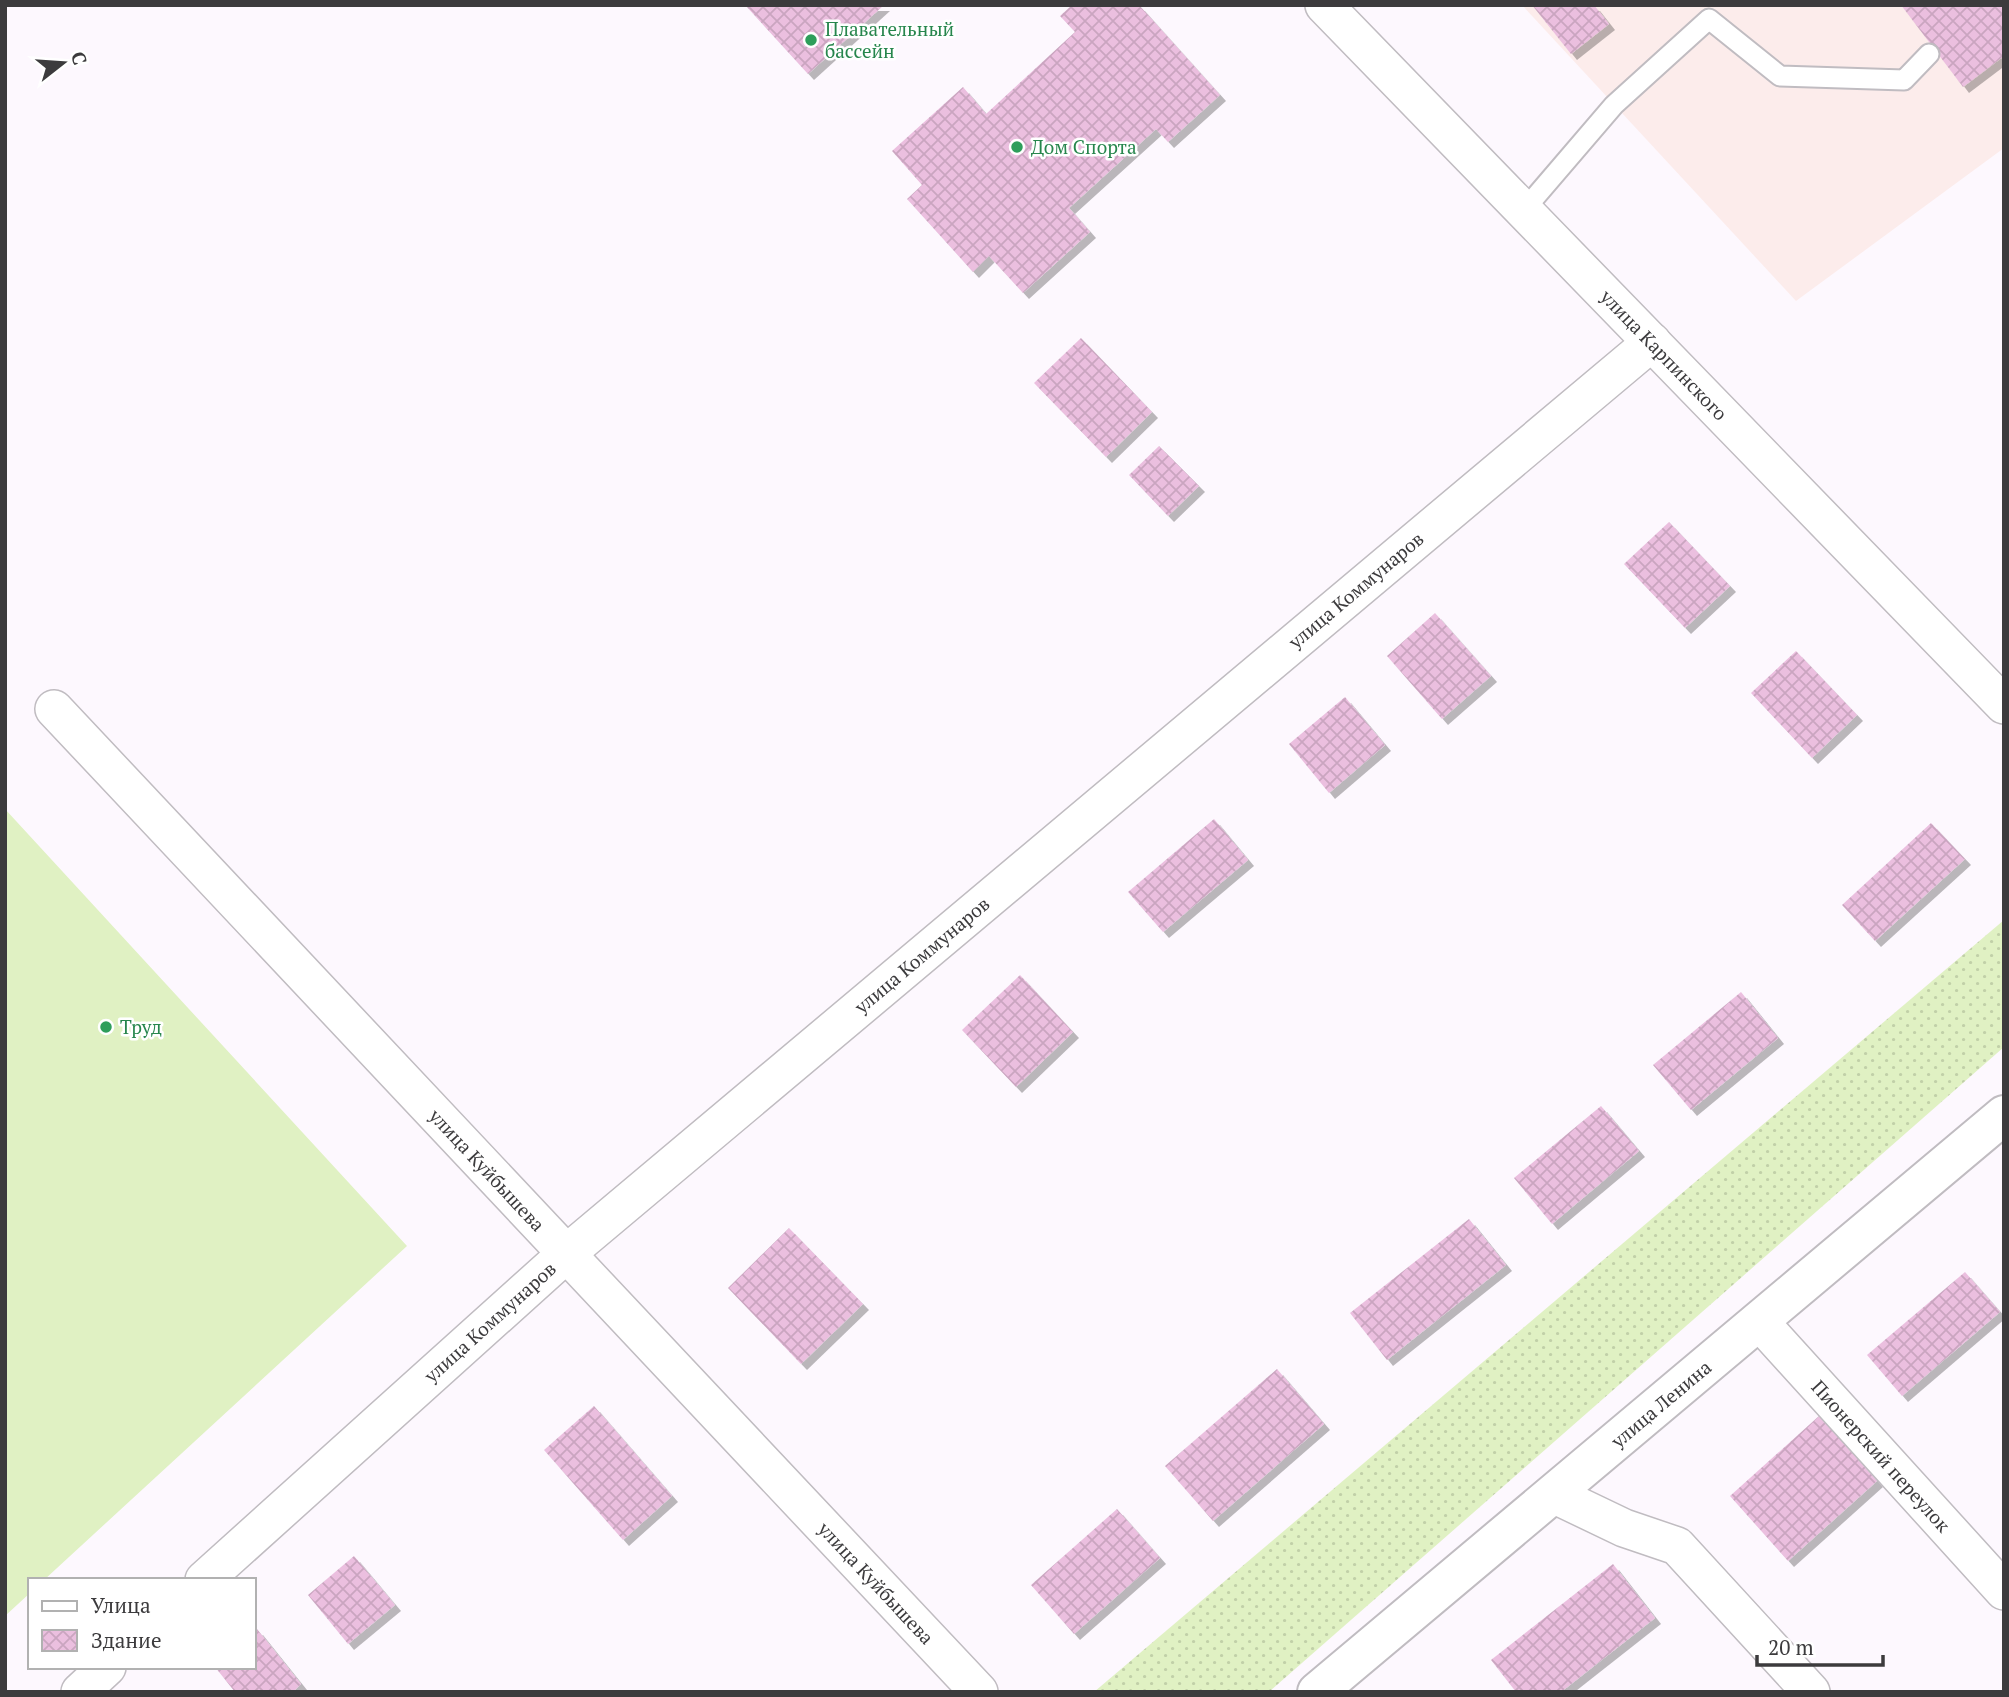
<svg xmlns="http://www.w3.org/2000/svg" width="2009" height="1697" font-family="'PT Serif',serif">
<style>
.industrial{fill:#fceceb}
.grass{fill:url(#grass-dots)}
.pitch{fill:#e0f1c3}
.building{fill:url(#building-cross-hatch);filter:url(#shadow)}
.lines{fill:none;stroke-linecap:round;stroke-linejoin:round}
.lane-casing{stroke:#c0bcc1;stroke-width:23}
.street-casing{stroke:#c0bcc1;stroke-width:40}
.secondary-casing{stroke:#c0bcc1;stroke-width:42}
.lane{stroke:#fff;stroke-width:19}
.street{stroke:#fff;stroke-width:37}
.secondary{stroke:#fff;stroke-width:38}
.leisure-dot{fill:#2e9e5b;stroke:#fff;stroke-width:2.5}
.labels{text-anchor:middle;stroke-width:5;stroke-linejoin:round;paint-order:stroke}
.leisure-label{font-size:19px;fill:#27864d;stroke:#fff;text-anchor:start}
.street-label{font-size:19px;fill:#3c3b3d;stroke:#fff}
</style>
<defs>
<pattern id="grass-dots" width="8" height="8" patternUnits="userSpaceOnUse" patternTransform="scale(1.75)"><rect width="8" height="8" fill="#e0f1c3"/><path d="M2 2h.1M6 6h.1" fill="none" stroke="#c1d0a8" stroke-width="1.8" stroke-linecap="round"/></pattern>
<pattern id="building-cross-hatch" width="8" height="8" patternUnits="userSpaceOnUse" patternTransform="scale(1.75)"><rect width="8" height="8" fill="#ebbfdf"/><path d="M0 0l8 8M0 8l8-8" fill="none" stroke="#caa5c0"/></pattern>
<filter id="shadow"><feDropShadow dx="6" dy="6" stdDeviation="0" flood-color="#0004"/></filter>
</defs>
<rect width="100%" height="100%" fill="#fdf8fe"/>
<polygon class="industrial" points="1522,5 2004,5 2004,148 1796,301"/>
<polygon class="grass" points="2004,920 2004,1047 1269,1692 1094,1692"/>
<polygon class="pitch" points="5,809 407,1246 44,1580 30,1580 30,1593 5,1616"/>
<g class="building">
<polygon points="745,5 884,5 808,74"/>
<polygon points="1072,5 1139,5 1220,95 1168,142 1156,129 1069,208 1090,232 1023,293 989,256 973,272 907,199 922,185 892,151 963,87 986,114 1075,32 1060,16"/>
<polygon points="1532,5 1594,5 1609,24 1571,54"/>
<polygon points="1901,5 2004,5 2004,56 1963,87"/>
<polygon points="1081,338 1152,412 1106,457 1034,383"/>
<polygon points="1159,446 1199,486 1168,516 1129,475"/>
<polygon points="1669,522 1730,586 1685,628 1624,564"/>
<polygon points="1435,613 1491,676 1442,719 1387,656"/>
<polygon points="1796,651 1857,715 1812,758 1751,693"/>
<polygon points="1345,697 1385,745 1329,793 1289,744"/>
<polygon points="1214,819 1248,860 1163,932 1128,892"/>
<polygon points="1931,823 1965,859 1875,941 1842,905"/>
<polygon points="1020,975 1073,1032 1016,1087 962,1030"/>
<polygon points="1741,992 1778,1038 1691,1110 1653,1065"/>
<polygon points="1601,1106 1639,1151 1552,1224 1514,1178"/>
<polygon points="1469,1219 1506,1265 1387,1360 1350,1313"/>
<polygon points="789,1228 863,1304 801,1364 728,1288"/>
<polygon points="1965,1272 2000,1312 1902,1396 1867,1355"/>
<polygon points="1277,1369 1324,1424 1213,1521 1165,1466"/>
<polygon points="594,1406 672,1496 623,1540 544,1450"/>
<polygon points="1819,1416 1877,1481 1788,1561 1730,1496"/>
<polygon points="1117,1509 1160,1558 1074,1634 1031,1585"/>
<polygon points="354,1556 395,1605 348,1644 308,1595"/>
<polygon points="1613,1564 1655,1618 1561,1692 1516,1692 1491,1660"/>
<polygon points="257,1629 301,1684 293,1692 235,1692 215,1667 254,1667 254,1631"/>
</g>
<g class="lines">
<g class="lane-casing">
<polyline id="lane" points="1524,210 1614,105 1709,19 1780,76 1904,80 1929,54"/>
</g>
<g class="street-casing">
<g id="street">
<polyline points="1324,5 2004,705"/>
<polyline points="54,709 979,1692"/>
<polyline points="1759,1321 2004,1591"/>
<polyline points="1553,1494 1624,1528 1677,1546 1811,1692"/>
<polyline points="204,1580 566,1254 1652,342"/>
<polyline points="80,1692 107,1667"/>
</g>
</g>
<g class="secondary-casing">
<polyline id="secondary" points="1317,1692 2004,1115"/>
</g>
<use href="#lane" class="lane"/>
<use href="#street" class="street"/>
<use href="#secondary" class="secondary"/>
</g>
<g class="leisure-dot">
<circle cx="811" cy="40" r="7"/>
<circle cx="1017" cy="147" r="7"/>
<circle cx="106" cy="1027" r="7"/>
</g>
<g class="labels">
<g class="leisure-label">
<text x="825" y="36">Плавательный<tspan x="825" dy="22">бассейн</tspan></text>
<text x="1031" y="154">Дом Спорта</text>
<text x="120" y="1034">Труд</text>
</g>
<g class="street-label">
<text transform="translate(1664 355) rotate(46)" y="7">улица Карпинского</text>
<text transform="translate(1356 590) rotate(-40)" y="7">улица Коммунаров</text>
<text transform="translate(922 955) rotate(-40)" y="7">улица Коммунаров</text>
<text transform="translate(487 1170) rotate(47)" y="7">улица Куйбышева</text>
<text transform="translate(490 1322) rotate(-42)" y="7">улица Коммунаров</text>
<text transform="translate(1661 1404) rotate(-40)" y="7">улица Ленина</text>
<text transform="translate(1881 1456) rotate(48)" y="7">Пионерский переулок</text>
<text transform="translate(876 1583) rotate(47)" y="7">улица Куйбышева</text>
</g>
</g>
<rect width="2009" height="1697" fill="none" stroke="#3c3b3d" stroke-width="14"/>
<rect x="28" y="1578" width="228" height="91" fill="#ffffff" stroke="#b1b1b1" stroke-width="2"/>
<rect x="42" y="1601" width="35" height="10" fill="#ffffff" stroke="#b1b1b1" stroke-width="2"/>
<text x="91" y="1613" font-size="21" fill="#3c3b3d">Улица</text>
<rect x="42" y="1630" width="35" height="21" fill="url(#building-cross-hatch)" stroke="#b1b1b1" stroke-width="2"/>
<text x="91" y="1648" font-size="21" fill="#3c3b3d">Здание</text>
<g transform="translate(63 63) rotate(73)" stroke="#ffffff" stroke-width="5" paint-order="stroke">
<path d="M0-5L12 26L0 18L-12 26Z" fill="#3c3b3d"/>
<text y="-10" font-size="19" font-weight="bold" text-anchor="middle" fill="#3c3b3d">С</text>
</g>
<path d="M1757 1655v10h126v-10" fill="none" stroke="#3c3b3d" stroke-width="3.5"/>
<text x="1768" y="1655" font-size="21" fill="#3c3b3d" stroke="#ffffff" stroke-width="5" paint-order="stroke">20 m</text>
</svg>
